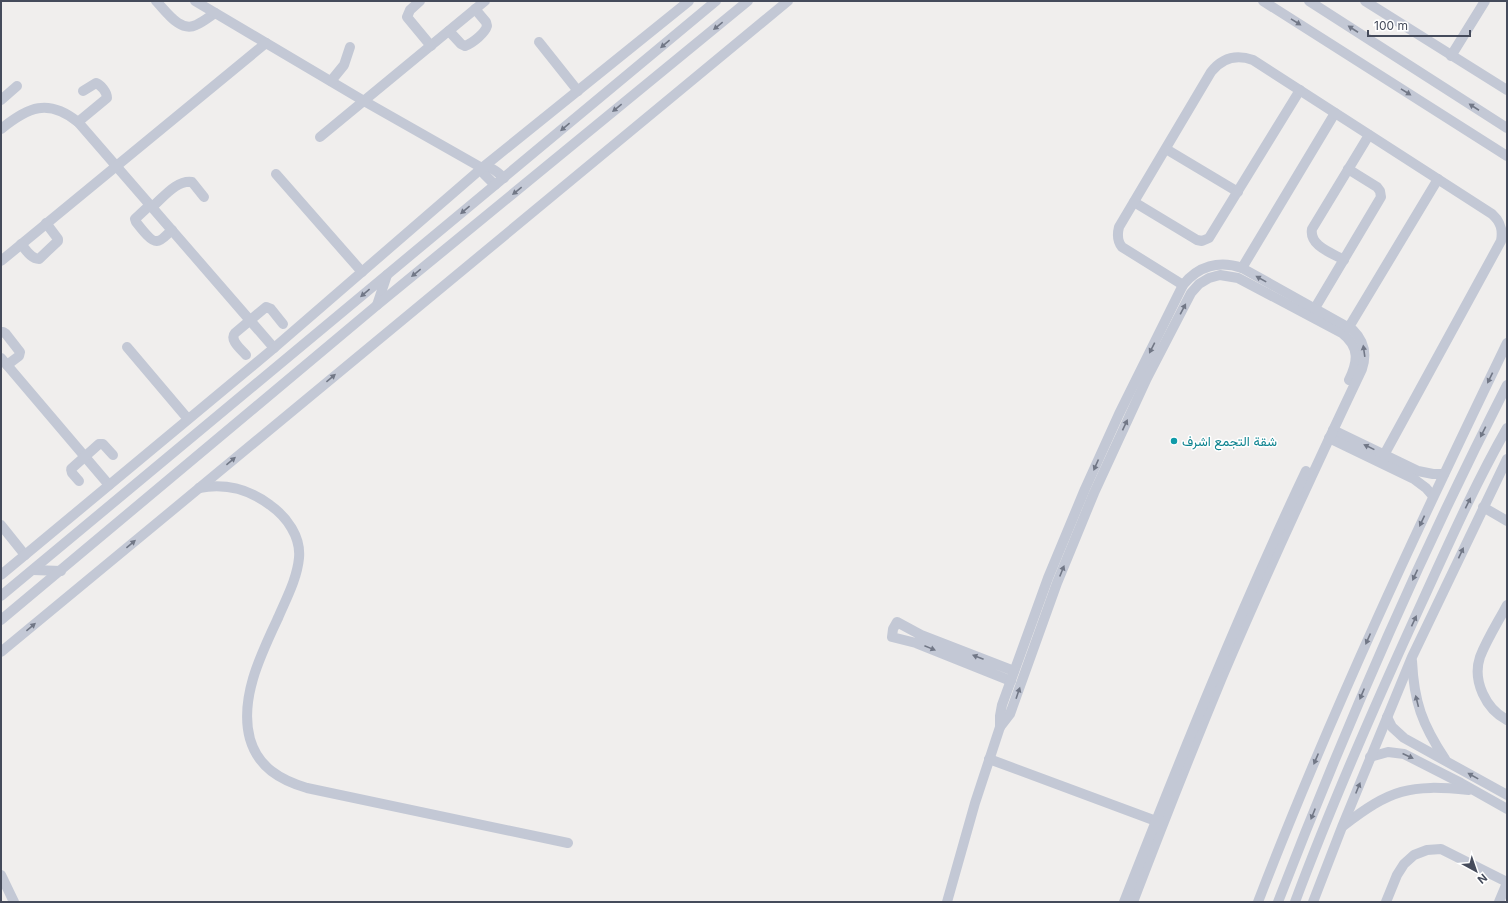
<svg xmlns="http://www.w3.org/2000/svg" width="1508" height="903" font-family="Inter,Vazirmatn,sans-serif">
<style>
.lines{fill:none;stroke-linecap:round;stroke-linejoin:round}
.minor{stroke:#c3c8d5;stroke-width:10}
.oneway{fill:#717786}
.culture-dot{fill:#0f9aa8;stroke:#fff;stroke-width:1.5}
.labels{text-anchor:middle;stroke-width:3;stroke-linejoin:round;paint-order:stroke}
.culture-label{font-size:13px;fill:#0d838f;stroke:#fff;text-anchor:start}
</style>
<rect width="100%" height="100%" fill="#f0eeed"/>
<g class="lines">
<g class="minor">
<path d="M156 1C166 11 180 33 196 25 203 22 209 17 215 13"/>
<path d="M195 1 364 101 482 168C492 166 497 172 504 178"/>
<polyline points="420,1 410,10 407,17 431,46"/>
<polyline points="1263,1 1507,156"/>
<polyline points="1309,1 1507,128"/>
<polyline points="1365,1 1507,90"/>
<path d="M449 31 461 44 465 46C473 43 485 33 487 26L486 22 475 9"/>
<polyline points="539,42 578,91"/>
<polyline points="1451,56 1485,1"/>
<polyline points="331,81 344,65 350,47"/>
<polyline points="1,100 17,86"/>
<path d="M78 122 107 98C107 92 101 85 96 83L83 91"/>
<path d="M1 129C28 107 48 98 78 122L274 348"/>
<polyline points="320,137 485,1"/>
<polyline points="1166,149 1238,192"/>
<polyline points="482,168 484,174 495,185"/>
<polyline points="276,174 362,272"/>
<polyline points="1134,202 1197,240 1202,241 1209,238 1300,90"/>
<path d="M150 205 135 219 136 222C140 227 151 242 157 241 162 241 168 233 172 230"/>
<path d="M152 207C164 197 176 180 192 182L204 197"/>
<path d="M21 244C26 250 31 259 39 259L58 241V239L46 223"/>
<path d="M1344 260C1332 253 1309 246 1312 229L1369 135"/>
<polyline points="1,261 266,43"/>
<polyline points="1242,268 1335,113"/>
<path d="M1183 285 1122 247C1117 241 1117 235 1119 227L1211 72C1222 58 1236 54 1253 60L1492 214C1501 222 1503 230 1501 241L1384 455"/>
<polyline points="377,305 387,275"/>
<polyline points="1315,308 1381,197 1380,191 1377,187 1348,169"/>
<polyline points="1349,327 1438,179"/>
<polyline points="1,332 3,332 6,334 20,352 19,356 7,365"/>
<polyline points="127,347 188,419"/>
<path d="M246 355C241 349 229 340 235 333L266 307 271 309 283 324"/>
<polyline points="1,358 109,485"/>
<polyline points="1333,430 1418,471 1433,474 1444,474"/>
<polyline points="1329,438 1414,479 1426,488 1433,496"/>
<polyline points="79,481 72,473 71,469 99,444 103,444 113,455"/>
<path d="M199 488C225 483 249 489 270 505 287 517 301 537 299 558 297 579 286 599 278 618 261 654 239 699 250 739 258 767 280 780 307 788L568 843"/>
<polyline points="1483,507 1507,521"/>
<polyline points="1,525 25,555"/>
<polyline points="33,570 61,571"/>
<polyline points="1,575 274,348 482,168 689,1"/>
<polyline points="1,596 716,1"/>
<path d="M1507 605C1498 622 1487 639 1480 657 1472 681 1486 709 1507 720"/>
<polyline points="1,620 376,306 748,1"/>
<polyline points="1,652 788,1"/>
<path d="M1412 661C1414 702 1422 724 1445 759"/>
<polyline points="1011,681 916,643 892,637 893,629 897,622 921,635 1014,671"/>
<polyline points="1387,717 1392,727 1404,738 1507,795"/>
<path d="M1000 727 1010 714 1057 583 1094 493 1147 378 1191 293 1199 284 1209 278 1220 275 1238 278 1342 333C1360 347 1358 362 1349 380"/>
<polyline points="1370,757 1388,752 1404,754 1461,783 1507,809"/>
<polyline points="989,759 1156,821"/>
<path d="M1343 826C1391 789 1409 784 1469 790"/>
<polyline points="1,875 14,902"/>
<path d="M947 902 975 803 1000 727V716L1002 705 1048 578 1085 489 1119 414 1183 285C1198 266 1219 260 1242 268L1353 330C1364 341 1367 354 1362 369 1314 470 1267 572 1223 675 1192 750 1162 826 1133 902"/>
<path d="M1124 902C1181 757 1239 612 1306 471"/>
<path d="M1258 902C1331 712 1418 527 1507 343"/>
<path d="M1278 902C1346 726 1421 553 1507 385"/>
<path d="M1295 902C1333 800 1377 700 1422 602 1449 543 1475 484 1507 428"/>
<polyline points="1313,902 1342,827 1412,657 1507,459"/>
<polyline points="1386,902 1397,875 1404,864 1414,855 1427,850 1441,849 1507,882"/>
<polyline points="1499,902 1507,883"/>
</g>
</g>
<defs><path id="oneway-solid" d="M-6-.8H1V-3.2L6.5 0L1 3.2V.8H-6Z"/></defs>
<g class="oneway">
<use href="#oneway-solid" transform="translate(1296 22) rotate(32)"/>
<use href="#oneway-solid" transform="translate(718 26) rotate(141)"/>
<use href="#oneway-solid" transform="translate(1353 29) rotate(-147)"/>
<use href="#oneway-solid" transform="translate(665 44) rotate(140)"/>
<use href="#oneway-solid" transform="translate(1406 92) rotate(32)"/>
<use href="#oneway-solid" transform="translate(1474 107) rotate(-147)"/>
<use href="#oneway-solid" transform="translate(617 108) rotate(141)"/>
<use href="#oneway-solid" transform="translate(565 127) rotate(140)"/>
<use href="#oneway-solid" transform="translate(517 191) rotate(141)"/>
<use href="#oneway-solid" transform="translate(465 210) rotate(140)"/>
<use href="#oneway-solid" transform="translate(416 273) rotate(141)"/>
<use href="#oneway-solid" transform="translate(1261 279) rotate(-151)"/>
<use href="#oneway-solid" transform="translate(365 293) rotate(140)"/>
<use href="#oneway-solid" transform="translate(1183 309) rotate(-62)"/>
<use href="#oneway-solid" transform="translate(1152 348) rotate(117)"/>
<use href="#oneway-solid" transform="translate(1364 351) rotate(-98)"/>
<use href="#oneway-solid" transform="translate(331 378) rotate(-40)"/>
<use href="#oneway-solid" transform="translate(1490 378) rotate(116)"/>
<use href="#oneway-solid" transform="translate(1125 425) rotate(-65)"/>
<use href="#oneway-solid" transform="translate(1483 432) rotate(117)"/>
<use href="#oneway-solid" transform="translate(1369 447) rotate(-154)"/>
<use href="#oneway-solid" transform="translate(231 461) rotate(-40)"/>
<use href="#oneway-solid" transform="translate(1096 465) rotate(114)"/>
<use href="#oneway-solid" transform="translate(1468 503) rotate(-64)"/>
<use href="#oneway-solid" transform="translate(1422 521) rotate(115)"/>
<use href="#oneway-solid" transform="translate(131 544) rotate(-40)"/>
<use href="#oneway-solid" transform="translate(1461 553) rotate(-65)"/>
<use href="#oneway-solid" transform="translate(1062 571) rotate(-68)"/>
<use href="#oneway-solid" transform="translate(1415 575) rotate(115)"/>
<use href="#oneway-solid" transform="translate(1414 621) rotate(-65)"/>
<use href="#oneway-solid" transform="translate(31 627) rotate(-40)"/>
<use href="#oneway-solid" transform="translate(1368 639) rotate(114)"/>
<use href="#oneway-solid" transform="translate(930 648) rotate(22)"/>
<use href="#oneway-solid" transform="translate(978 657) rotate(-159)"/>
<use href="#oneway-solid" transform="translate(1018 693) rotate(-71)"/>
<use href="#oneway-solid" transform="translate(1362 694) rotate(113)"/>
<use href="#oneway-solid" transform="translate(1417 701) rotate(-104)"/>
<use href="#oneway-solid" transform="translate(1408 756) rotate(25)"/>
<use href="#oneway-solid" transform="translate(1316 759) rotate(113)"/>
<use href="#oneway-solid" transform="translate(1473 776) rotate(-151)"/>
<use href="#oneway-solid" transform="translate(1358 788) rotate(-68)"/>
<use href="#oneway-solid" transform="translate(1313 814) rotate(112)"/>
</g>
<circle class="culture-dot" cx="1174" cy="441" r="4"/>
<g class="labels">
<g class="culture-label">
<text x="1182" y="446">شقة التجمع اشرف</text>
</g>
</g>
<rect width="1508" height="903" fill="none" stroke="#454b5b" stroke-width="4"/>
<g transform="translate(1476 871) rotate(140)" stroke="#ffffff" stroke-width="3" paint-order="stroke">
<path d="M0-3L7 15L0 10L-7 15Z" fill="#454b5b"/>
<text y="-6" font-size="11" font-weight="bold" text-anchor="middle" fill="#454b5b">N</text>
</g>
<path d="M1368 30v6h102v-6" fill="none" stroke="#454b5b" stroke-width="2"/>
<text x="1374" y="30" font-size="12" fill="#454b5b" stroke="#ffffff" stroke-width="3" paint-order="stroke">100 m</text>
</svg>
